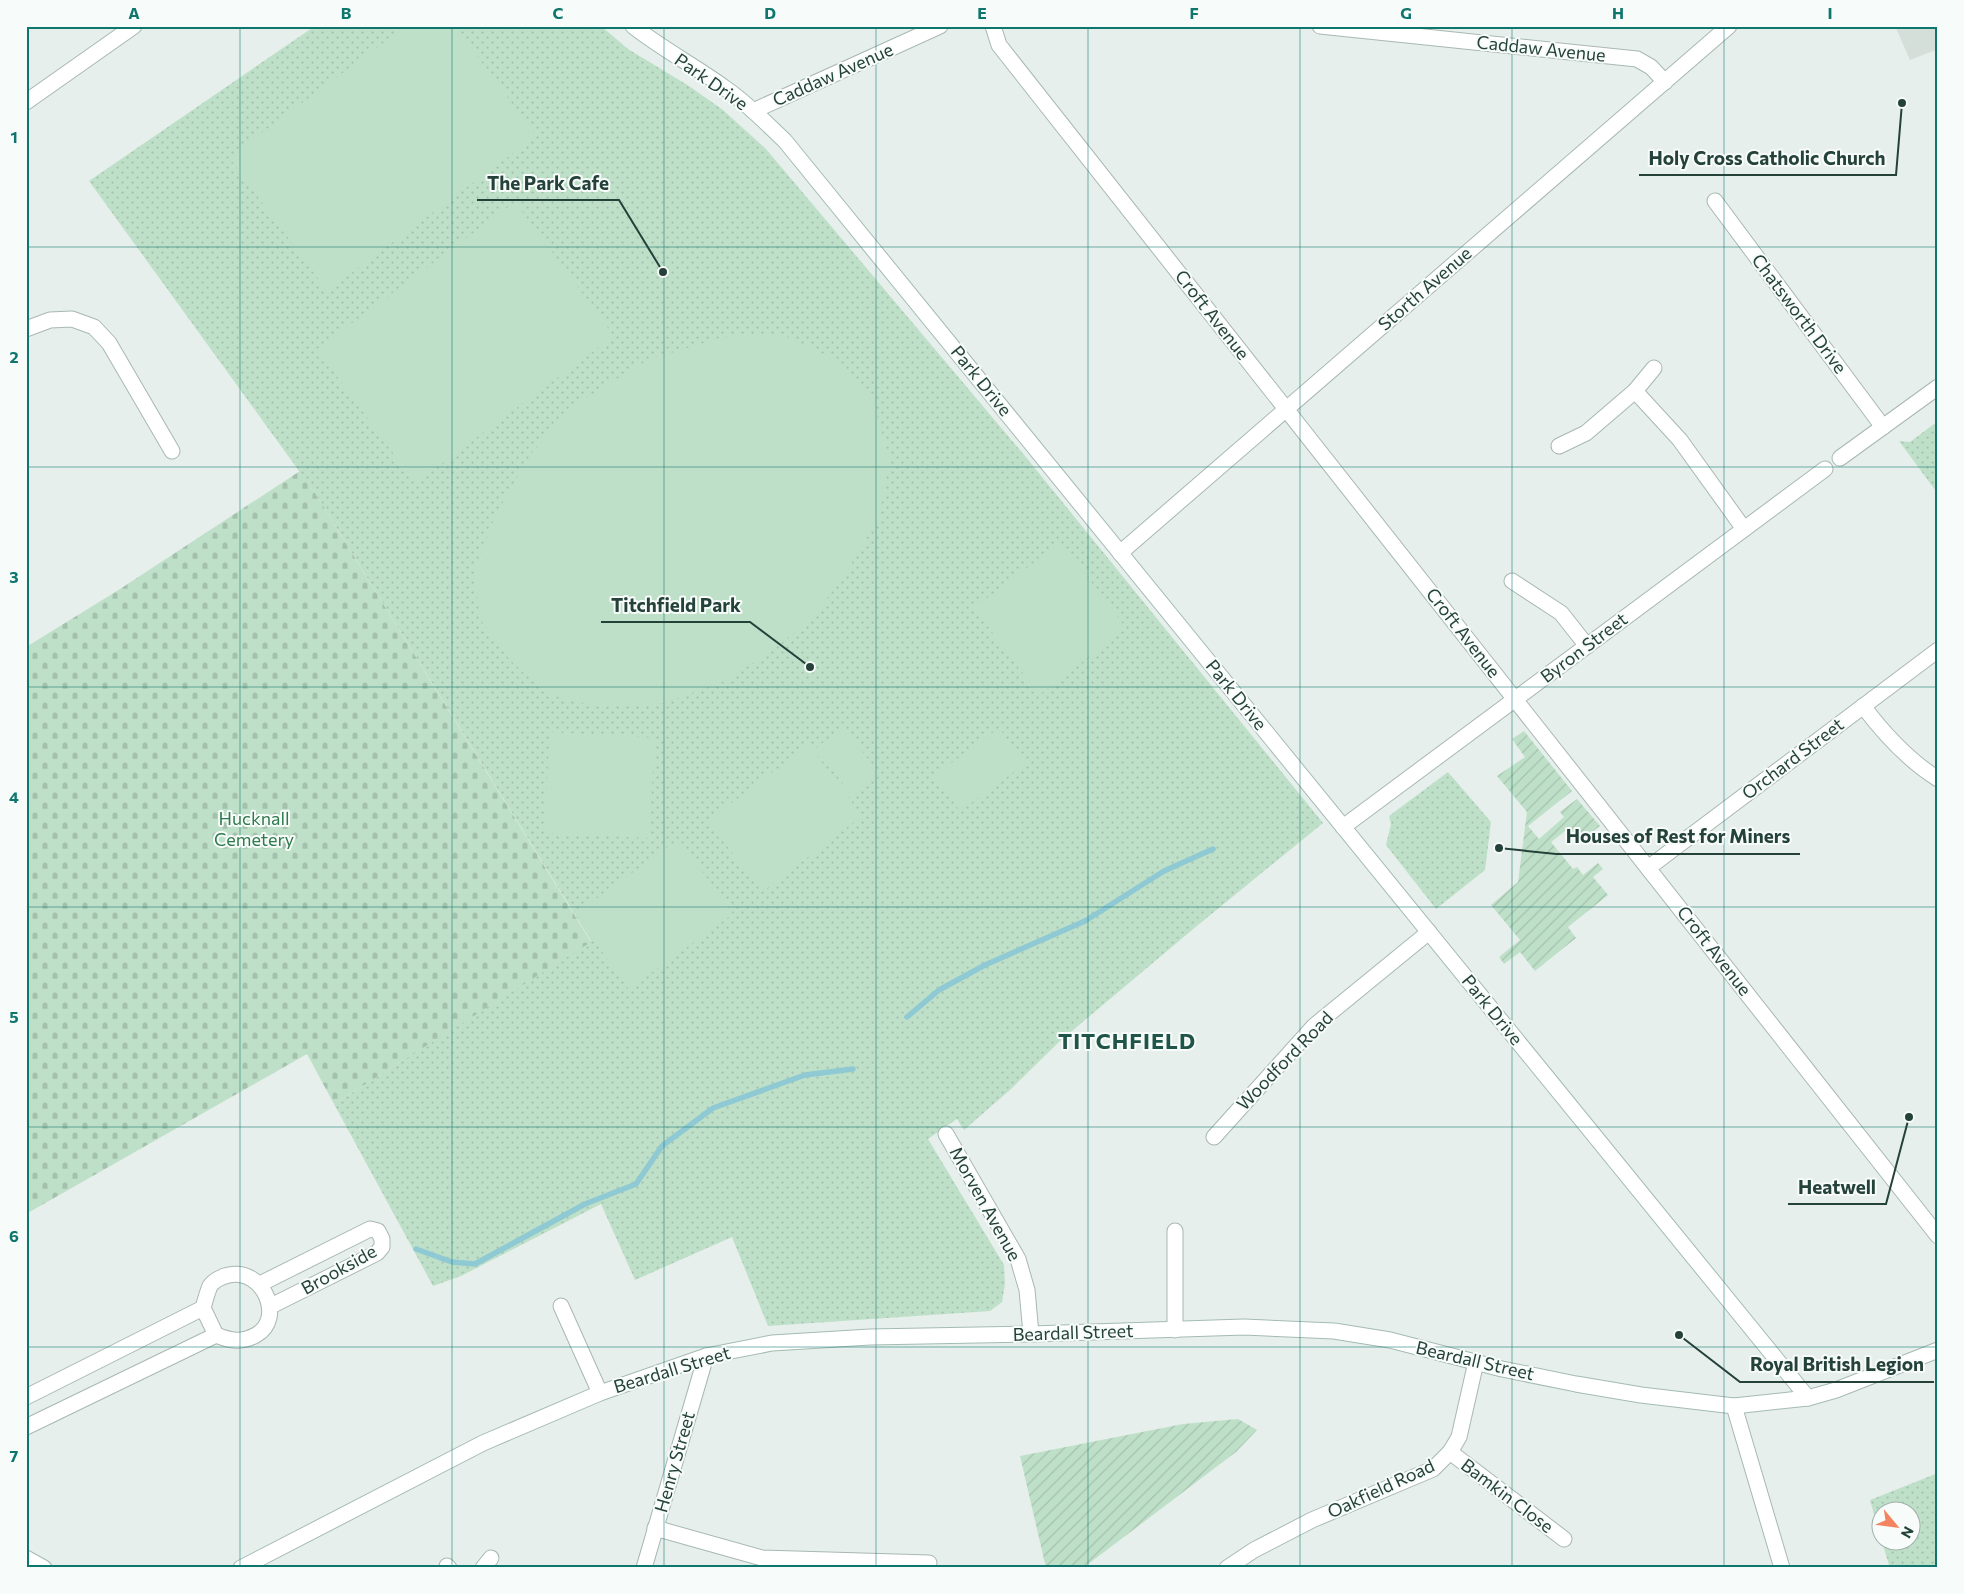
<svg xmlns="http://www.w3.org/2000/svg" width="1964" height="1594" font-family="Commissioner,sans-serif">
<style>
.built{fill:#d4dfda}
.grass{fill:url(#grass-dots)}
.cemetery{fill:url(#cemetery-stones)}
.garden{fill:url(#garden-furrows)}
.pitch{fill:#bfe0c8}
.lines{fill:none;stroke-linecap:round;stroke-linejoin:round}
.stream{stroke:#8ec9d4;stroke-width:5.5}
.street-casing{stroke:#a8b8b2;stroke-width:17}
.secondary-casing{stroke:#a4bbb3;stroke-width:17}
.street{stroke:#fff;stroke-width:15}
.secondary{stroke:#fff;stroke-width:15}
.grid{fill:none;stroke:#0f766e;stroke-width:1;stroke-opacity:0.55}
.labels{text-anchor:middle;stroke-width:4;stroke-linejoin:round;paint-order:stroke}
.street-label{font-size:18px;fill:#24423a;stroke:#f7fbf9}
.park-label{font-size:18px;fill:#2d7a4b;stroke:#f7fbf9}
.district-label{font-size:22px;font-weight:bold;letter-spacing:1px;fill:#1f5548;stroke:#f7fbf9}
.leader{fill:none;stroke:#24423a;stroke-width:2}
.callout-dot{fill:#24423a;stroke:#f7fbf9;stroke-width:2}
.callout-label{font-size:19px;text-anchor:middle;font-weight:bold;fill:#24423a;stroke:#f7fbf9;stroke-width:4;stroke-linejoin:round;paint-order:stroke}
.neatline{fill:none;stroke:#0f766e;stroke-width:2}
.grid-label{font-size:16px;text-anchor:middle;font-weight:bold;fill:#0f766e}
</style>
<defs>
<pattern id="grass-dots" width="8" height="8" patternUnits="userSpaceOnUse" patternTransform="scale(1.25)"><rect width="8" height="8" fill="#bfe0c8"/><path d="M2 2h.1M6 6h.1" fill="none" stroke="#a4c1ad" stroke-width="1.8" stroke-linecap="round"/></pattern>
<pattern id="cemetery-stones" width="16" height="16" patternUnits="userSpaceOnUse" patternTransform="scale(1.25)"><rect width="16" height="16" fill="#bfe0c8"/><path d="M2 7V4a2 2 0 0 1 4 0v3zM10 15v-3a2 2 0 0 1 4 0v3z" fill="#a4c1ad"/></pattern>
<pattern id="garden-furrows" width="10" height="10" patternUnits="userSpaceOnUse" patternTransform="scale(1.25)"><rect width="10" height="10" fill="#bfe0c8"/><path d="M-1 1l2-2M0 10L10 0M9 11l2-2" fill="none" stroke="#a4c1ad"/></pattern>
</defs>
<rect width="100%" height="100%" fill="#e6efeb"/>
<polygon class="built" points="1895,26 1938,26 1938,49 1910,60"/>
<g class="grass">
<polygon points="315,26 601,26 628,49 689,86 723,110 766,149 1025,456 1323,823 1198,925 1060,1041 1011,1089 964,1130 957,1119 928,1139 1004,1265 1005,1284 1002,1302 990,1311 768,1326 732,1237 635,1280 601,1204 461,1276 433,1286 334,1104 591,941 315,493 89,181"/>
<polygon points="1938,421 1938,494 1899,441 1910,442"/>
<polygon points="1448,772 1491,822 1485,870 1436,909 1386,845 1391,824 1389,816"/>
<polygon points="1938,1473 1938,1568 1890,1568 1882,1542 1912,1542 1912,1512 1882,1512 1881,1539 1870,1500"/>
</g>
<polygon class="cemetery" points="300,471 315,493 591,942 334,1104 307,1054 26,1214 26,647 117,591"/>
<g class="garden">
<polygon points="1524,731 1572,791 1528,826 1539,839 1564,817 1560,812 1577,799 1600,826 1580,841 1569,828 1551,842 1573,869 1577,867 1583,875 1598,863 1603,869 1593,877 1608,895 1568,927 1576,938 1535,971 1520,952 1504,964 1499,957 1520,940 1491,905 1518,882 1527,812 1497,776 1525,757 1512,739"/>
<polygon points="1238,1419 1257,1430 1236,1452 1083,1568 1046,1568 1020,1456 1183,1424"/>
</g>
<g class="pitch">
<polygon points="406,26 455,26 536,136 327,291 229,157"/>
<polygon points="515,202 614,336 415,483 317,349"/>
<polygon points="780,334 832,358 873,401 890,461 879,517 845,574 815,615 771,652 722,682 664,703 600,707 547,694 510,660 480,619 474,573 495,516 530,455 579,402 648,360 723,337"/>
<polygon points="1061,542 1126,628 1039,695 974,608"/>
<polygon points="844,727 880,775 852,796 816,748"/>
<polygon points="999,728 1025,764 960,811 934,776"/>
<polygon points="550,732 655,738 649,838 544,833"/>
<polygon points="809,745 862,816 762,892 708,821"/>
<polygon points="679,839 733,914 629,989 575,914"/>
</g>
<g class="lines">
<g class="stream">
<polyline points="907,1017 939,990 985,965 1085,921 1164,871 1213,849"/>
<polyline points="416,1249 452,1262 475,1264 585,1204 636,1184 662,1146 713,1108 805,1075 853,1069"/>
</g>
<g class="street-casing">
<g id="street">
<polyline points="993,26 999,45 1938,1236"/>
<polyline points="1320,26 1637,59 1651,67 1665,82"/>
<polyline points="26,102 134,26"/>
<polyline points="753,111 940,26"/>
<polyline points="1715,201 1883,427"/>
<polyline points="26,329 50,320 72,319 94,327 109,343 172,451"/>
<polyline points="1635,391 1680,440 1744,529"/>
<polyline points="1559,446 1586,433 1635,391 1654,368"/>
<polyline points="1840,458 1938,387"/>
<polyline points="1120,553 1729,26"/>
<polyline points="1512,581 1561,613 1587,646"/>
<path d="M1863 706C1884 734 1908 760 1938 779"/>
<polyline points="1343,827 1825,469"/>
<polyline points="1648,868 1938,650"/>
<polyline points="946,1134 1018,1259 1027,1290 1031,1334"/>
<polyline points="1214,1137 1314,1026 1429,932"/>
<polyline points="260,1284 370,1229 378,1231 382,1239 382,1247 377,1253 271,1306"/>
<polyline points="561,1306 600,1393"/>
<polyline points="1175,1330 1175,1231"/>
<path d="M26 1397 203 1308C205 1301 207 1293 210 1286 214 1280 223 1276 229 1275 264 1268 285 1319 256 1335 241 1343 231 1341 216 1335L203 1308"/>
<polyline points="1734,1406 1782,1568"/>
<polyline points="26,1427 216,1335"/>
<polyline points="1450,1452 1564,1539"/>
<polyline points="655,1528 762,1558 929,1563"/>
<polyline points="447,1566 449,1568"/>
<polyline points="483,1568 491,1558"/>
<polyline points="644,1568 706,1356"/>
<polyline points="1227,1568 1254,1550 1312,1520 1433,1469 1450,1452 1459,1437 1476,1362"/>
</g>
</g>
<g class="secondary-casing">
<g id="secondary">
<path d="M633 26C662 49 695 66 725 88 747 103 766 123 785 141L1808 1398"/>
<polyline points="26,1558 44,1568"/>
<polyline points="241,1568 483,1443 600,1393 706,1356 772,1343 870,1337 1031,1334 1244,1327 1334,1331 1390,1340 1502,1369 1576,1384 1641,1395 1734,1406 1808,1398 1836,1390 1938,1350"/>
</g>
</g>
<use href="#street" class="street"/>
<use href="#secondary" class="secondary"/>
</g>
<path class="grid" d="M240 26V1568M452 26V1568M664 26V1568M876 26V1568M1088 26V1568M1300 26V1568M1512 26V1568M1724 26V1568M26 247H1938M26 467H1938M26 687H1938M26 907H1938M26 1127H1938M26 1347H1938"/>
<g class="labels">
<g class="street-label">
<text transform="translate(1541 49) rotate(6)" y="6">Caddaw Avenue</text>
<text transform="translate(833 75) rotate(-24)" y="6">Caddaw Avenue</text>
<text transform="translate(711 82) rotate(35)" y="6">Park Drive</text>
<text transform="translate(1425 289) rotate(-41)" y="6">Storth Avenue</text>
<text transform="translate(1799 314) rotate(53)" y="6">Chatsworth Drive</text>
<text transform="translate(1212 315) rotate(52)" y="6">Croft Avenue</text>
<text transform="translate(981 381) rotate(51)" y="6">Park Drive</text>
<text transform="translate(1463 633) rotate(52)" y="6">Croft Avenue</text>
<text transform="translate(1584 648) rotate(-37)" y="6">Byron Street</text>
<text transform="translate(1236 695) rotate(51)" y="6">Park Drive</text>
<text transform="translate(1793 759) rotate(-37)" y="6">Orchard Street</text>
<text transform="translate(1714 951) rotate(52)" y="6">Croft Avenue</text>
<text transform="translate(1492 1010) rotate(51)" y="6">Park Drive</text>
<text transform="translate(1285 1061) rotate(-46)" y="6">Woodford Road</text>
<text transform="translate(985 1204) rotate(61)" y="6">Morven Avenue</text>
<text transform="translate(339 1270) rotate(-29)" y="6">Brookside</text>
<text transform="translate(1073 1333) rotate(-2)" y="6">Beardall Street</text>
<text transform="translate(1475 1361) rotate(13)" y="6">Beardall Street</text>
<text transform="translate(672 1370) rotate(-17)" y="6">Beardall Street</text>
<text transform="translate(675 1462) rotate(-74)" y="6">Henry Street</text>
<text transform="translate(1381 1489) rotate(-25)" y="6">Oakfield Road</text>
<text transform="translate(1507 1496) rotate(37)" y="6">Bamkin Close</text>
</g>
<g class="park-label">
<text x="254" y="825">Hucknall<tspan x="254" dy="21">Cemetery</tspan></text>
</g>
<g class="district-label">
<text x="1127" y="1049">TITCHFIELD</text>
</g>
</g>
<path class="leader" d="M1902 103L1896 175H1639M663 272L619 200H477M810 667L750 622H601M1499 848L1556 854H1800M1909 1117L1886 1204H1788M1679 1335L1740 1382H1934"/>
<g class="callout-dot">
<circle cx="1902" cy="103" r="5"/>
<circle cx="663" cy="272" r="5"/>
<circle cx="810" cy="667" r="5"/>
<circle cx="1499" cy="848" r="5"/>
<circle cx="1909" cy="1117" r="5"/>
<circle cx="1679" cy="1335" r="5"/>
</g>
<g class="callout-label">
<text x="1767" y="165">Holy Cross Catholic Church</text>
<text x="548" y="190">The Park Cafe</text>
<text x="676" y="612">Titchfield Park</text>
<text x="1678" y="843">Houses of Rest for Miners</text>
<text x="1837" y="1194">Heatwell</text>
<text x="1837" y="1371">Royal British Legion</text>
</g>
<rect width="1964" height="1594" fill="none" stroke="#f7fbf9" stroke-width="55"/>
<g transform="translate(1896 1526) rotate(119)"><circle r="24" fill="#f7fbf9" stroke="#a3b1ad"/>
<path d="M0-4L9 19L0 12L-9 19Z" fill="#f4845f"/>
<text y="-8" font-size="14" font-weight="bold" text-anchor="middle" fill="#24423a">N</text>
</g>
<rect x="28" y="28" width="1908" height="1538" class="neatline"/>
<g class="grid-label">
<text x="134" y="19">A</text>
<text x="346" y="19">B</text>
<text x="558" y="19">C</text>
<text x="770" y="19">D</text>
<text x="982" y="19">E</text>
<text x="1194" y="19">F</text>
<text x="1406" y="19">G</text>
<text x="1618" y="19">H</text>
<text x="1830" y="19">I</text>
<text x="14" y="143">1</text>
<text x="14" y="363">2</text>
<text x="14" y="583">3</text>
<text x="14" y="803">4</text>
<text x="14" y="1023">5</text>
<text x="14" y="1242">6</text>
<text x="14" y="1462">7</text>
</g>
</svg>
